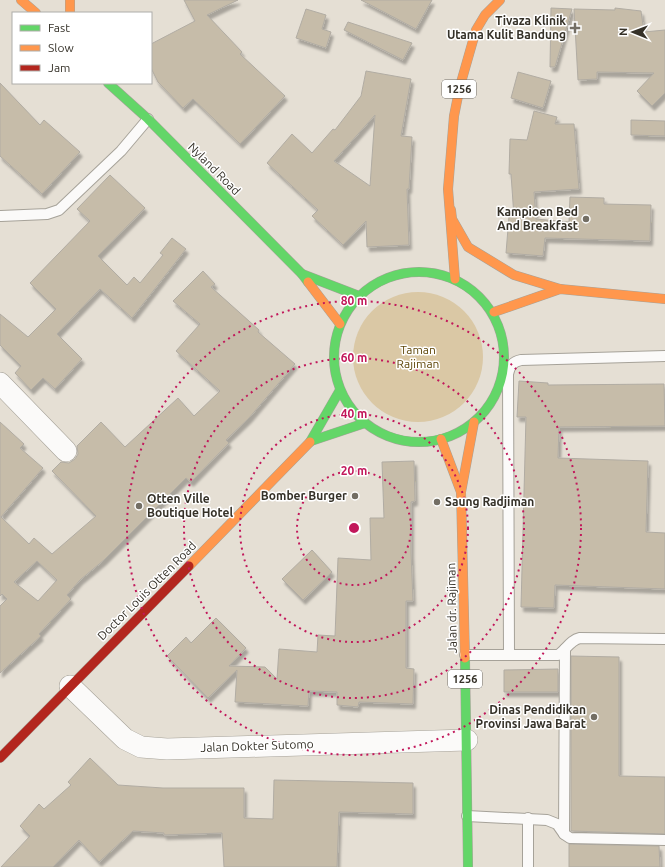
<svg xmlns="http://www.w3.org/2000/svg" width="665" height="867" font-family="Ubuntu,sans-serif">
<style>
.green{fill:#dac8a5}
.building{fill:#c6bca9;stroke:#b1aca3;fill-rule:evenodd;filter:url(#shadow)}
.lines{fill:none;stroke-linecap:round;stroke-linejoin:round}
.lane-casing{stroke:#a6a299;stroke-width:12}
.street-casing{stroke:#a6a299;stroke-width:22}
.fast-casing{stroke:#a6a299;stroke-width:10}
.slow-casing{stroke:#a6a299;stroke-width:10}
.jam-casing{stroke:#a6a299;stroke-width:10}
.lane{stroke:#fbfaf9;stroke-width:10}
.street{stroke:#fbfaf9;stroke-width:21}
.fast{stroke:#63d668;stroke-width:9}
.slow{stroke:#ff974d;stroke-width:9}
.jam{stroke:#b3261e;stroke-width:9}
.ring{fill:none;stroke:#c2185b;stroke-width:2;stroke-dasharray:2 4}
.poi-dot{fill:#736e64;stroke:#fff;stroke-width:1.5}
.labels{text-anchor:middle;stroke-width:3;stroke-linejoin:round;paint-order:stroke}
.shield{fill:#fff;stroke:#726f68;stroke-width:1}
.shield-label{font-size:11px;font-weight:bold;fill:#353128}
.poi-label{font-size:12px;font-weight:bold;fill:#353128;stroke:#fff;text-anchor:end}
.street-label{font-size:12px;fill:#353128;stroke:#fff}
.park-label{font-size:12px;fill:#60480b;stroke:#fff}
.centre{fill:#c2185b;stroke:#fff;stroke-width:2}
.ring-label{font-size:12px;text-anchor:middle;font-weight:bold;fill:#c2185b;stroke:#fff;stroke-width:3;stroke-linejoin:round;paint-order:stroke}
</style>
<defs>
<filter id="shadow"><feDropShadow dx="2.5" dy="4.5" stdDeviation="1" flood-color="#0004"/></filter>
</defs>
<rect width="100%" height="100%" fill="#e5dfd4"/>
<circle class="green" cx="418" cy="357" r="65"/>
<g class="building">
<polygon points="184,0 238,0 207,15 242,52 240,54 285,96 240,144 193,99 183,108 158,82 151,68 151,44 195,21"/>
<polygon points="361,0 432,0 416,29"/>
<polygon points="551,8 572,9 555,67 550,67"/>
<polygon points="615,8 641,11 644,32 665,30 665,93 652,106 637,91 654,73 597,72 597,79 578,80 574,9 615,10"/>
<polygon points="306,9 326,15 322,29 331,32 326,48 296,38"/>
<polygon points="348,22 412,43 403,60 344,30"/>
<path d="M366 71 411 79 401 136 412 137 409 189H407L409 245 367 247 366 221 343 245 312 216 318 210 267 163 292 134 312 153 333 129 335 130 361 96ZM375 115 370 186 334 161Z"/>
<polygon points="518,72 551,81 543,108 511,98"/>
<polygon points="0,83 40,125 44,120 80,152 42,194 0,156"/>
<polygon points="534,111 557,117 555,124 574,124 579,189 534,192 536,219 569,222 570,197 604,198 604,204 651,205 650,241 545,238 543,256 506,253 509,216 514,217 511,174 509,174 510,139 527,140"/>
<polygon points="631,120 665,121 665,136 631,135"/>
<polygon points="110,175 145,208 98,256 127,285 134,277 140,283 163,255 160,253 172,238 186,249 132,318 100,289 57,334 82,359 55,389 43,378 31,390 15,373 21,366 0,345 0,314 28,337 56,309 30,283 90,221 77,209"/>
<path d="M203 271 215 284 211 287 259 330 258 332 295 364 249 418 226 440 229 443 191 482 186 478 104 560 80 580 67 595 71 599 39 634 41 636 0 673V606L7 599 2 594 0 596V422L24 444 20 448 43 468 1 517 29 544 34 538 52 554 96 516 52 471 61 462 69 463 75 459 78 454 77 446 101 422 125 447 178 398 194 416 220 391 176 351 200 324 173 301ZM37 561 57 580 38 601 14 582Z"/>
<polygon points="519,381 548,383 548,385 664,384 665,426 559,427 558,458 648,461 646,532 665,533 665,589 555,585 554,608 521,607 526,417 517,417"/>
<polygon points="414,461 415,501 411,502 411,553 413,601 406,601 406,668 414,669 413,704 359,702 358,707 337,705 337,692 309,691 308,706 235,702 237,670 208,698 167,656 186,637 191,643 216,618 246,648 229,666 265,667 277,679 279,649 317,652 318,635 335,636 338,558 371,560 370,518 384,518 382,462"/>
<polygon points="312,550 332,572 303,600 282,579"/>
<polygon points="571,656 619,657 619,776 665,777 665,834 571,831"/>
<polygon points="558,669 558,692 504,692 504,670"/>
<polygon points="90,758 118,785 163,788 244,788 244,818 273,819 274,780 413,783 413,814 339,812 337,867 224,867 222,833 164,835 164,833 133,831 99,862 79,840 53,867 1,867 30,836 20,826 39,804 44,809 71,785 68,782"/>
<polygon points="569,844 659,846 660,867 569,867"/>
</g>
<g class="lines">
<g class="lane-casing">
<g id="lane">
<polyline points="1,216 47,214 59,210 121,151 148,119"/>
<path d="M509 654 508 374C510 366 512 362 521 360L665 356"/>
<path d="M465 655H558C566 650 570 640 580 638L665 639"/>
<polyline points="467,816 547,820 557,824 564,834 570,838 665,840"/>
<polyline points="528,818 528,867"/>
<polyline points="564,834 565,649"/>
</g>
</g>
<g class="street-casing">
<g id="street">
<polyline points="0,383 66,451"/>
<polyline points="70,686 125,739 141,747 167,749 467,740"/>
</g>
</g>
<g class="fast-casing">
<g id="fast">
<polyline points="108,83 148,119 302,274 308,282"/>
<circle cx="419" cy="357" r="85"/>
<polyline points="302,274 359,296"/>
<polyline points="311,441 365,423"/>
<polyline points="310,442 340,390"/>
<polyline points="465,658 468,867"/>
</g>
</g>
<g class="slow-casing">
<g id="slow">
<polyline points="21,0 36,13"/>
<polyline points="70,0 70,13"/>
<polyline points="451,210 452,219 468,247 514,275 560,289"/>
<polyline points="455,279 448,189 454,116 460,86 476,30 485,15 500,0"/>
<polyline points="308,282 340,324"/>
<polyline points="494,312 560,289 665,299"/>
<polyline points="441,439 461,492"/>
<polyline points="189,566 310,442"/>
<polyline points="465,658 461,492 474,422"/>
</g>
</g>
<g class="jam-casing">
<polyline id="jam" points="0,758 189,566"/>
</g>
<use href="#lane" class="lane"/>
<use href="#street" class="street"/>
<use href="#fast" class="fast"/>
<use href="#slow" class="slow"/>
<use href="#jam" class="jam"/>
</g>
<g class="ring">
<circle cx="354" cy="528" r="57"/>
<circle cx="354" cy="528" r="114"/>
<circle cx="354" cy="528" r="170"/>
<circle cx="354" cy="528" r="227"/>
</g>
<g class="poi-dot">
<path d="M573 22h4v4h4v4h-4v4h-4v-4h-4v-4h4z"/>
<circle cx="586" cy="219" r="4"/>
<circle cx="355" cy="496" r="4"/>
<circle cx="437" cy="502" r="4"/>
<circle cx="139" cy="506" r="4"/>
<circle cx="594" cy="717" r="4"/>
</g>
<g class="labels">
<g class="shield">
<rect x="442" y="80" width="34" height="18" rx="3"/>
<rect x="448" y="670" width="34" height="18" rx="3"/>
</g>
<g class="shield-label">
<text x="459" y="93">1256</text>
<text x="465" y="683">1256</text>
</g>
<g class="poi-label">
<text x="566" y="25">Tivaza Klinik<tspan x="566" dy="14">Utama Kulit Bandung</tspan></text>
<text x="578" y="216">Kampioen Bed<tspan x="578" dy="14">And Breakfast</tspan></text>
<text x="347" y="500">Bomber Burger</text>
<text x="147" y="503" text-anchor="start">Otten Ville<tspan x="147" dy="14">Boutique Hotel</tspan></text>
<text x="445" y="506" text-anchor="start">Saung Radjiman</text>
<text x="586" y="714">Dinas Pendidikan<tspan x="586" dy="14">Provinsi Jawa Barat</tspan></text>
</g>
<g class="street-label">
<text transform="translate(214 169) rotate(45)" y="4">Nyland Road</text>
<text transform="translate(147 591) rotate(-45)" y="4">Doctor Louis Otten Road</text>
<text transform="translate(452 608) rotate(-91)" y="4">Jalan dr. Rajiman</text>
<text transform="translate(257 746) rotate(-2)" y="4">Jalan Dokter Sutomo</text>
</g>
<g class="park-label">
<text x="418" y="354">Taman<tspan x="418" dy="14">Rajiman</tspan></text>
</g>
</g>
<circle cx="354" cy="528" r="6" class="centre"/>
<g class="ring-label">
<text x="354" y="305">80 m</text>
<text x="354" y="362">60 m</text>
<text x="354" y="418">40 m</text>
<text x="354" y="475">20 m</text>
</g>
<rect x="12" y="12" width="140" height="72" fill="#ffffff" stroke="#aeada9"/>
<rect x="20" y="25" width="20" height="6" fill="#63d668" stroke="#aeada9"/>
<text x="48" y="32" font-size="12" fill="#353128">Fast</text>
<rect x="20" y="45" width="20" height="6" fill="#ff974d" stroke="#aeada9"/>
<text x="48" y="52" font-size="12" fill="#353128">Slow</text>
<rect x="20" y="65" width="20" height="6" fill="#b3261e" stroke="#aeada9"/>
<text x="48" y="72" font-size="12" fill="#353128">Jam</text>
<g transform="translate(633 32) rotate(271)" stroke="#ffffff" stroke-width="3" paint-order="stroke">
<path d="M0-3L7 15L0 10L-7 15Z" fill="#353128"/>
<text y="-6" font-size="11" font-weight="bold" text-anchor="middle" fill="#353128">N</text>
</g>
</svg>
